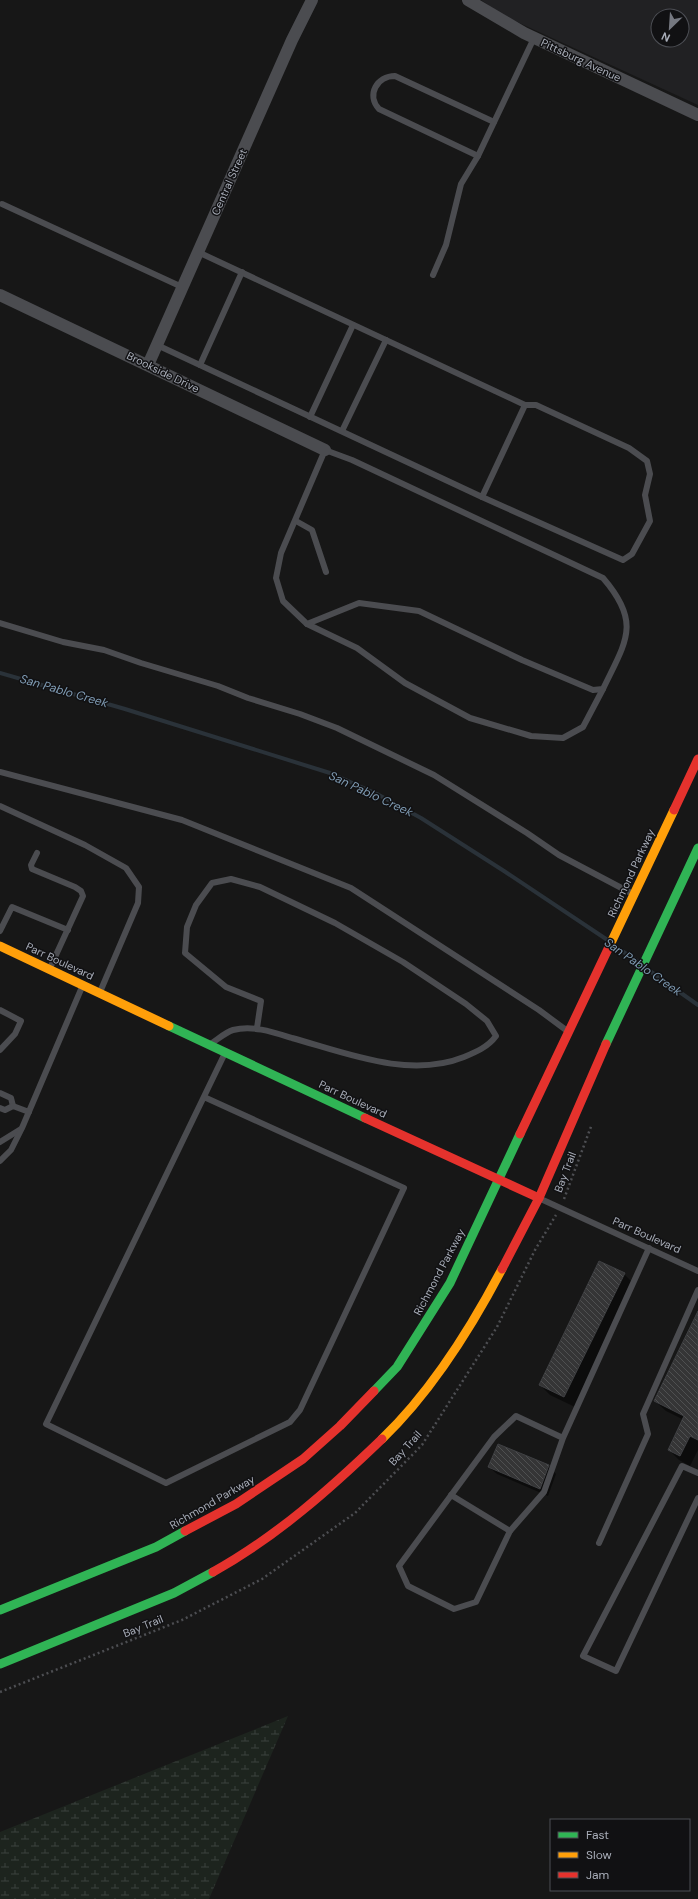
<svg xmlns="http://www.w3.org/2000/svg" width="698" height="1899" font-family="'DM Sans',sans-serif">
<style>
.built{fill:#212123;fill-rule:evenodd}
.wetland{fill:url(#wetland-marsh)}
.shadow{fill:#0007}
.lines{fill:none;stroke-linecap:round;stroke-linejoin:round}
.stream{stroke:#2a3239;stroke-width:4}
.building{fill:url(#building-back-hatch);stroke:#3f4043}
.path{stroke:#4d4e52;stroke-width:2.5;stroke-dasharray:2 3;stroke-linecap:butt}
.lane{stroke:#4b4c50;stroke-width:6}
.street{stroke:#4b4c50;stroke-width:12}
.fast{stroke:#30b455;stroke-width:9}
.slow{stroke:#ff9f0a;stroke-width:9}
.jam{stroke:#e5322d;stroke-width:9}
.labels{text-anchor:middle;stroke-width:3;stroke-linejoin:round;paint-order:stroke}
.street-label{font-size:11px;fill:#a8adb8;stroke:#111113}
.water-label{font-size:12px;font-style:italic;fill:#7f9bb3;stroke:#111113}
</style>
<defs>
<pattern id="wetland-marsh" width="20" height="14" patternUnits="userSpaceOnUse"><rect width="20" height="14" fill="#1d241e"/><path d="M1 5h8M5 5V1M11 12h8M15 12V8" fill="none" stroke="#3b413d"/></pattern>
<pattern id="building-back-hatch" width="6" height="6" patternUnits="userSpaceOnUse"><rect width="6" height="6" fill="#353536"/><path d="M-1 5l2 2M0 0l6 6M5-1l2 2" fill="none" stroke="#4f5051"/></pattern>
</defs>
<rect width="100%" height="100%" fill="#171717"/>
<path class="built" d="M481 0H698V105L504 16ZM658 16H682V40H658Z"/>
<polygon class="wetland" points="288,1716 209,1899 0,1899 0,1832"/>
<g class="shadow">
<polygon points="624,1274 634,1284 575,1407 550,1395 540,1385"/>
<polygon points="698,1331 698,1450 690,1466 679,1460 669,1450 684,1420 666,1411 655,1401"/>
<polygon points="548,1466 556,1474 548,1496 497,1474 489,1467"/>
</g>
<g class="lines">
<g class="stream">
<polyline points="0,673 125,709 330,773 377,794 421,818 504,871 606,939"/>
<polyline points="616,947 637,961"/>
<polyline points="647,969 698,1005"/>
</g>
</g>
<g class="building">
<polygon points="599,1261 625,1273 564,1397 539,1385"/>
<polygon points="698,1311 698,1440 690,1436 680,1456 668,1450 684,1416 654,1401"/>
<polygon points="498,1444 549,1465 540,1489 488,1467"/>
</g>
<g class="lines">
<g class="path">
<polyline points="564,1199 592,1124"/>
<polyline points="0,1692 182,1620 262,1579 355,1513 422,1445 497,1327 535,1250 556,1215"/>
</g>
<g class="lane">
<path d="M478 156 379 109C366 95 377 76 395 76L494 122"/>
<polyline points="2,204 182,287"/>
<polyline points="433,275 446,245 461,184 478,156 534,38"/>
<polyline points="157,345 482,497 525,405 198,252"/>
<polyline points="200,365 242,272"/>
<polyline points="310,417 353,325"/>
<polyline points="342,431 386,340"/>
<path d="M325 450 352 460 603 578C642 623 626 641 603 689L593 690 522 660 419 611 359 603 307 624 283 601 276 578 281 553Z"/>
<polyline points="482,497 623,560 632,554 650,521 645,495 650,474 647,461 629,448 536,405 525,405"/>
<polyline points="296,521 312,530 326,572"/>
<polyline points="0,623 63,642 104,650 141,663 218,686 248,698 300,714 337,728 434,775 527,833 559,855 631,893"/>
<polyline points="307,624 357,648 405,683 470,718 531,736 563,738 583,727 603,689"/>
<polyline points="0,772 182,820 351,888 539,1010 566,1030"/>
<polyline points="0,806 85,845 126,868 139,887 138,903 100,992"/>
<polyline points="37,853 31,865 32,869 75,887 81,891 83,896 50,968"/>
<polyline points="0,931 12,907 68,930"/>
<polyline points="0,1010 21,1021 15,1034 0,1050"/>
<path d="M212 1043C218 1039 226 1032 233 1030 253 1025 273 1032 292 1038 346 1053 409 1079 464 1057 476 1052 488 1047 496 1036L487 1021 466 1004 403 962 335 923 260 887 231 879 212 883 196 905 187 927 185 953 226 987 261 1001 257 1028"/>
<polyline points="0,1093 11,1098 13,1106"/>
<polyline points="204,1097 404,1188 300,1410 290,1422 166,1483 46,1424 225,1053"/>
<polyline points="0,1108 5,1110 13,1106 29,1112"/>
<polyline points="0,1142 21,1129"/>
<polyline points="0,1161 11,1150 22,1128 82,987"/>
<polyline points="543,1200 698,1271"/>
<polyline points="563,1438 516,1416 494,1437 399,1566 408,1586 454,1609 476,1602 510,1531 544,1492 563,1438 649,1248"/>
<polyline points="698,1473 682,1466 583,1656 616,1671 698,1498"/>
<polyline points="451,1495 510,1531"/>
<polyline points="599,1543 648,1434 643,1414 698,1290"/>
</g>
<g class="street">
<polyline points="468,0 524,33 698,115"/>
<polyline points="0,295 325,450"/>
<polyline points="148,365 292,40 312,0"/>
</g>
<g class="fast">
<polyline points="169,1026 365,1118"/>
<polyline points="606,1044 698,848"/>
<polyline points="374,1391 397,1367 450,1283 520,1134"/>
<polyline points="0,1610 156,1547 185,1531"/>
<polyline points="0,1664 174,1593 213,1572"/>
</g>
<g class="slow">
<polyline points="0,946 169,1026"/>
<polyline points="609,947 674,810"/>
<path d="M382 1439C432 1391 470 1330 502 1269"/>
</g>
<g class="jam">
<polyline points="674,810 698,759"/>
<polyline points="365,1118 539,1198"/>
<polyline points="520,1134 609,947"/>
<polyline points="502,1269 539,1198 606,1044"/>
<polyline points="185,1531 236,1504 303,1459 340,1426 374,1391"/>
<path d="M213 1572C276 1537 330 1489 382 1439"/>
</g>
</g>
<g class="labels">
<g class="street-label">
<text transform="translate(581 60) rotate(25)" y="4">Pittsburg Avenue</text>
<text transform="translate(229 182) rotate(-66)" y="4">Central Street</text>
<text transform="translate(163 372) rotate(26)" y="4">Brookside Drive</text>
<text transform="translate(631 873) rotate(-65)" y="4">Richmond Parkway</text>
<text transform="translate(60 961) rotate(25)" y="4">Parr Boulevard</text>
<text transform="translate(353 1099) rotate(25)" y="4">Parr Boulevard</text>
<text transform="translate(565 1172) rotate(-69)" y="4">Bay Trail</text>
<text transform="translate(647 1235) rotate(24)" y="4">Parr Boulevard</text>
<text transform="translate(439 1272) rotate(-62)" y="4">Richmond Parkway</text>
<text transform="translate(405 1448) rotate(-48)" y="4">Bay Trail</text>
<text transform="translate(212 1502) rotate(-30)" y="4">Richmond Parkway</text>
<text transform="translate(143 1626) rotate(-22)" y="4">Bay Trail</text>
</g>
<g class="water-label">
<text transform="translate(64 691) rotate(16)" y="4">San Pablo Creek</text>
<text transform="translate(371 794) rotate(25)" y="4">San Pablo Creek</text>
<text transform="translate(643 967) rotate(35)" y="4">San Pablo Creek</text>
</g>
</g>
<rect x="550" y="1819" width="140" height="72" fill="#111113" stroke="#4d4f55"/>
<rect x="558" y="1832" width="20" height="6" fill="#30b455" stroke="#4d4f55"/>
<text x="586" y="1839" font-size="12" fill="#a8adb8">Fast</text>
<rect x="558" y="1852" width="20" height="6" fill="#ff9f0a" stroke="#4d4f55"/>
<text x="586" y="1859" font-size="12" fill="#a8adb8">Slow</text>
<rect x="558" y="1872" width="20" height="6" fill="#e5322d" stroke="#4d4f55"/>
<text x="586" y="1879" font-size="12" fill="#a8adb8">Jam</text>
<g transform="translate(670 28) rotate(205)"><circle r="19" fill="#111113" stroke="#4d4f55"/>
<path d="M0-3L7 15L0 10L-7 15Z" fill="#757880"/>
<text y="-6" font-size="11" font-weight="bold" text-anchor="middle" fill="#a8adb8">N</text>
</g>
</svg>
